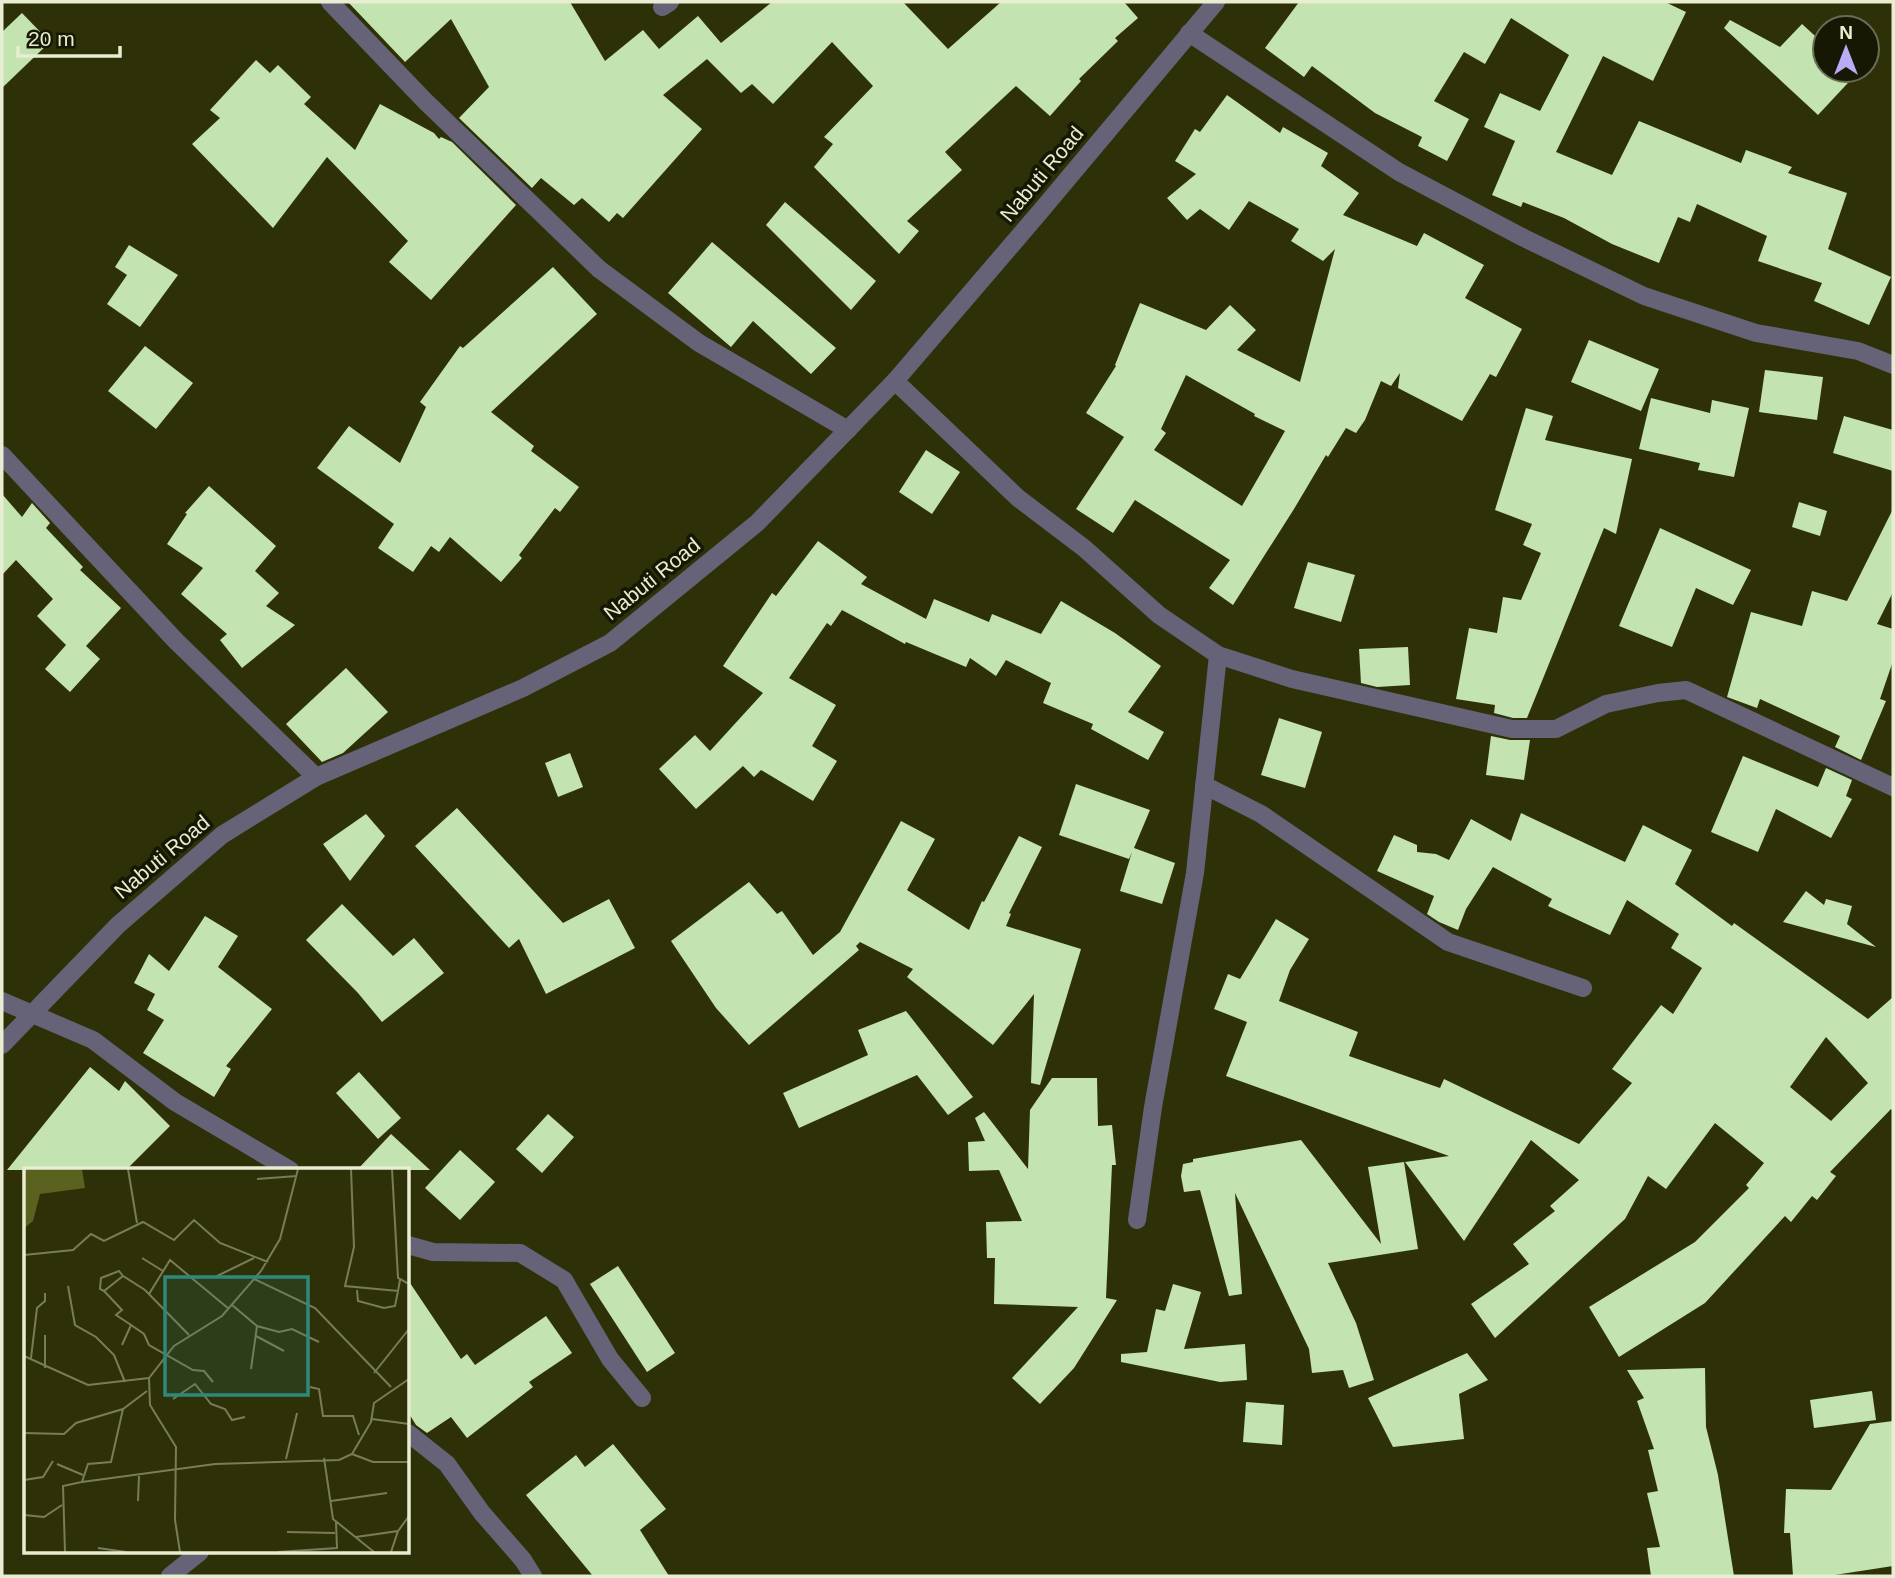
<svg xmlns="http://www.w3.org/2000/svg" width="1895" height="1578" font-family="Arial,sans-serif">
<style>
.building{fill:#c3e3b1;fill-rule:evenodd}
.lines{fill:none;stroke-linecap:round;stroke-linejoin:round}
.minor{stroke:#666277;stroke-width:18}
.tertiary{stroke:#666277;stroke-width:18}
.labels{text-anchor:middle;stroke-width:7;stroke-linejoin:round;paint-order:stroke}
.street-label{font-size:21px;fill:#e9edd1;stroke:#161804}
.inset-road{fill:none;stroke:#797c58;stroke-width:2}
.view{fill:#30887d;fill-opacity:0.15;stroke:#30887d;stroke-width:3.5}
.inset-edge{fill:none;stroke:#e9edd1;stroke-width:3.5}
</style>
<rect width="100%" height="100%" fill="#2e3108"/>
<g class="building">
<polygon points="348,2 570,2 605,61 643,30 659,49 698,16 721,43 772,2 903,2 948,49 1001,2 1124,2 1138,18 1115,38 1118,41 1079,79 1081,81 1050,116 1016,86 945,152 962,170 907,221 919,231 899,254 814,167 833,144 824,137 873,86 832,42 773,104 752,84 741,93 707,59 663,95 702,129 623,218 617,213 609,222 582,198 574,205 541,178 532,188 459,118 489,87 451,19 405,62"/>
<polygon points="1299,2 1665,2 1686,12 1653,81 1603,56 1556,152 1612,175 1639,121 1741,163 1746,150 1792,167 1788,173 1847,193 1828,249 1891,277 1869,325 1814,301 1822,283 1758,261 1767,236 1697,204 1690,222 1678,217 1659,263 1612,244 1564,218 1523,202 1521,207 1492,195 1515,141 1484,127 1500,93 1540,111 1569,55 1511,18 1485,64 1464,52 1434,101 1469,119 1447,161 1418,146 1422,137 1375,113 1312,66 1304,77 1265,48"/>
<polygon points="22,13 50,42 2,88 2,32"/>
<polygon points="1730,20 1780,47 1802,24 1825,45 1825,70 1860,70 1818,115 1724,28"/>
<polygon points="256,60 270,73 278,65 311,97 304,104 355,150 380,104 434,133 439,139 441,137 452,142 516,205 431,300 389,262 408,241 327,157 273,228 192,144 220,118 210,110"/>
<path d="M1227 95 1280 133 1283 127 1328 153 1321 166 1359 193 1343 215 1417 246 1424 233 1484 265 1465 298 1522 329 1496 377 1490 374 1462 421 1398 388 1400 373 1391 386 1381 381 1365 420 1356 433 1346 428 1328 457 1326 455 1294 509 1233 605 1209 588 1230 560 1135 500 1113 533 1076 509 1124 437 1086 413 1116 366 1115 365 1140 303 1206 330 1230 305 1256 330 1237 350 1300 382 1335 249 1323 261 1291 241 1299 229 1249 201 1229 230 1200 209 1187 220 1167 198 1196 174 1175 161 1195 129 1200 132ZM1186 375 1255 414 1254 416 1285 431 1242 506 1154 450 1166 433 1161 429Z"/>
<polygon points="785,202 876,281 851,310 766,225"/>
<polygon points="712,242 836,348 811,374 753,321 731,347 668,293"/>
<polygon points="129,245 178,275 140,327 107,304 127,275 115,267"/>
<polygon points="553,267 597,314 491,412 534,446 531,451 579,487 560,512 555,508 519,555 522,558 501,582 450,537 439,552 431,546 413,572 378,548 394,524 317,468 349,426 400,463 426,407 420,402 460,346 463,348"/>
<polygon points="1589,340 1659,369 1641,411 1571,382"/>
<polygon points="145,346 193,383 156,429 108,391"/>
<polygon points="1765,370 1823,377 1817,420 1759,412"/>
<polygon points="1651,398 1710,413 1712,400 1749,408 1734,477 1698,470 1700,463 1639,449"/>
<polygon points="1526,408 1553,416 1545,440 1632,459 1616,534 1604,528 1527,718 1513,718 1494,713 1495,705 1456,699 1469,628 1497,633 1503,597 1521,600 1541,553 1523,545 1532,524 1495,510"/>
<polygon points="1844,416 1893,430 1893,471 1833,453"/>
<polygon points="926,450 960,472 932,514 899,492"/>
<polygon points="209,486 276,546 255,571 279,593 266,606 295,625 242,668 220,640 227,634 181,594 203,568 167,544 187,514 185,513"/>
<polygon points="2,494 22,517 32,503 50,523 46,528 83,567 80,570 121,608 86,646 100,659 70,692 45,669 66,645 37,616 53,599 16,560 2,575"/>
<polygon points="1799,502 1827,511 1820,536 1792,527"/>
<polygon points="1893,509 1893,592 1877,624 1893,629 1893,661 1880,699 1886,701 1861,760 1835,747 1840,736 1760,699 1757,708 1727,697 1751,612 1802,626 1812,591 1847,601"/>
<polygon points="1660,528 1751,570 1733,605 1696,588 1672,647 1619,626"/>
<polygon points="818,541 867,577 861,584 926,619 934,599 989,622 992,614 1041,634 1061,601 1115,633 1161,666 1128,712 1164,732 1148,760 1091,729 1093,724 1043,703 1051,683 1006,660 996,676 970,658 966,667 906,642 905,644 842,610 831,626 827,623 789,678 836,705 812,746 837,761 813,801 761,770 754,777 743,766 696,809 659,769 695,735 710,751 763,693 723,666 772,593 776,596"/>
<polygon points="1308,562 1355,575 1341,622 1294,608"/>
<polygon points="1408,647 1410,685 1377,687 1361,683 1359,649"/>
<polygon points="346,668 388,712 343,753 322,762 286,724"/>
<polygon points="1279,718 1322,732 1305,788 1261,775"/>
<polygon points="1491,736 1510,740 1530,740 1524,780 1486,775"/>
<polygon points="570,753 583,787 558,797 545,763"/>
<polygon points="1743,756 1818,787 1826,768 1852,780 1846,796 1852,799 1831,838 1776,809 1758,852 1711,832"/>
<polygon points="1076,784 1150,810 1134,848 1175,863 1162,904 1120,891 1132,852 1129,859 1059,835"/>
<polygon points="457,808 563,923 609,899 635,948 546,994 519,939 509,948 415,846"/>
<path d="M1521 813 1625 862 1643 825 1692 850 1675 884 1732 926 1734 923 1868 1019 1893 997V1111L1891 1109 1830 1172 1836 1176 1817 1200 1812 1196 1791 1222 1785 1216 1705 1303 1619 1357 1589 1307 1695 1242 1749 1188 1746 1185 1764 1163 1715 1123 1666 1189 1648 1176 1625 1219 1495 1338 1471 1304 1529 1264 1513 1244 1555 1211 1550 1206 1579 1180 1531 1140 1464 1241 1405 1162 1449 1156 1226 1076 1247 1022 1214 1009 1228 974 1240 979 1276 919 1309 939 1290 970 1279 1001 1358 1032 1349 1056 1440 1088 1444 1079 1579 1144 1632 1083 1612 1069 1661 1005 1673 1014 1702 968 1671 948 1679 934 1627 900 1610 935 1548 906 1552 899 1493 867 1466 909 1458 930 1439 922 1427 914 1434 896 1377 871 1394 835 1417 845V852L1436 854 1449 860 1471 819 1511 841ZM1826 1037 1868 1083 1831 1121 1790 1087Z"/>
<polygon points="366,814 385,836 350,881 323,844"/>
<polygon points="901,821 935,839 907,890 969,930 982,901 984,902 1019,836 1042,847 1009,913 1011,914 1006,926 1081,949 1040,1085 1031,1083 1034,994 993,1045 907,977 913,969 860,942 856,946 859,950 749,1045 716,1008 671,941 749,882 777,914 782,911 813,955 840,932"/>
<polygon points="1806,891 1824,905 1826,899 1852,906 1847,924 1876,947 1783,922"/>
<polygon points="342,904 393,956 414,938 444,973 382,1022 358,993 306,940"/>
<polygon points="205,916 238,936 218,967 272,1009 226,1066 231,1069 214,1097 143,1053 164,1020 147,1010 155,994 134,983 149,954 169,971"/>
<polygon points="906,1011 973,1097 948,1115 917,1075 799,1128 783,1093 868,1055 858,1030"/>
<polygon points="90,1067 119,1091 125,1081 170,1126 126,1170 7,1170"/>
<polygon points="359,1072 401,1118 378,1139 336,1093"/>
<polygon points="1052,1078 1097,1078 1098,1126 1112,1125 1116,1165 1112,1165 1106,1298 1117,1300 1074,1368 1040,1404 1012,1378 1078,1307 994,1304 995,1258 987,1258 986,1222 1022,1221 999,1170 969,1171 968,1142 985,1141 975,1118 984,1112 1028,1169 1030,1110"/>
<polygon points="548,1114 574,1137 542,1173 516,1149"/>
<polygon points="391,1134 430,1170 357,1170"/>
<polygon points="1301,1140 1381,1244 1368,1167 1404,1162 1418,1249 1328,1263 1356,1323 1374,1380 1349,1388 1343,1370 1312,1373 1309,1349 1235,1193 1242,1294 1229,1296 1200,1190 1184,1192 1181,1176 1183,1164 1193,1162 1193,1159"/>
<polygon points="460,1150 495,1182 460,1220 425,1188"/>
<polygon points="618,1266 675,1353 647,1372 590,1284"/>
<polygon points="408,1280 461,1359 467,1354 475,1365 546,1316 572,1353 529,1382 533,1387 467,1438 451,1417 427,1433 416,1425 408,1412"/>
<polygon points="1173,1284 1201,1292 1184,1349 1245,1344 1247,1380 1220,1382 1121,1362 1121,1354 1147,1352 1156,1309 1165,1311"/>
<polygon points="1467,1353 1488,1380 1459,1394 1464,1439 1393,1447 1368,1398"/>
<polygon points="1705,1368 1706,1427 1718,1475 1734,1576 1651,1576 1647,1548 1660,1547 1647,1493 1658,1491 1648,1450 1654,1449 1637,1401 1644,1398 1627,1370"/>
<polygon points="1872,1391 1876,1420 1814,1428 1810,1400"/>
<polygon points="1246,1402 1284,1405 1282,1445 1243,1442"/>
<polygon points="1893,1421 1893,1566 1828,1576 1793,1576 1790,1533 1784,1533 1786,1489 1831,1490 1870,1424"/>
<polygon points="613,1444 666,1509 640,1530 669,1576 593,1576 526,1495 576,1455 585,1467"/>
</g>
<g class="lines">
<g class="minor">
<polyline points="330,2 425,101 599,269 699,343 848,430"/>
<polyline points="662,7 670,2"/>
<polyline points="1189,33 1399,172 1524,238 1644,296 1756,333 1858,351 1893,365"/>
<polyline points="895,381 1018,498 1084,548 1159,615 1218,655 1292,679 1512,729 1556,729 1606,704 1658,693 1686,690 1893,787"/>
<polyline points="2,455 176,641 316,777"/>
<polyline points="1204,785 1261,814 1448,942 1583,988"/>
<polyline points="2,1001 93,1040 175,1102 290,1170"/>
<polyline points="1137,1220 1153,1107 1195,873 1218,655"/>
<polyline points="408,1245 433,1252 520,1253 564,1280 610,1359 642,1398"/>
<polyline points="408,1433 447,1464 482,1513 523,1560 533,1576"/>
<polyline points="170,1576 200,1552"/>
</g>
<polyline class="tertiary" points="2,1045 118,925 222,835 316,777 523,688 610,643 757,523 895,381 1039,213 1216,2"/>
</g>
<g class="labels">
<g class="street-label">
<text transform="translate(1042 174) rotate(-50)" y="7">Nabuti Road</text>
<text transform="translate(652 579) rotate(-39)" y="7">Nabuti Road</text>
<text transform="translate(162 857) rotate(-40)" y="7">Nabuti Road</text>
</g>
</g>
<g transform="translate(24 1168)">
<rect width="385" height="385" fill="#2e3108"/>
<path d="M0 1H58L61 20 16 26 9 53 0 60Z" fill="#5b611f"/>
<path class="inset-road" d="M104 1 113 55M327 1 330 79 321 118 374 123 376 112M368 1 374 110 385 116M233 11 273 8M0 87 49 82 67 66 80 73 119 54 150 72 170 52 196 75 244 94M118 90 139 103M99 108 95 103 77 110 76 121 80 123 99 108 121 122 165 167M191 109 230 90M230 111 291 140 367 219M44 118 51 157 72 169 90 187 101 214M333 122 334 133 360 140 371 138 374 123M80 123 98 142 92 147 107 157M125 126 146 92 205 141M208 137 233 158 255 164 268 161 295 174M232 168 260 183M98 177 107 157 120 166 125 177 169 202 180 203 189 214M0 188 64 217 125 210M7 190 13 140 21 133V125M21 200V167M227 201 233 158M350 205 385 161M125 210 150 178 198 148 237 103 256 71 274 1M125 210 126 237 152 279 151 352 156 384M286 219 295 221 299 248H329L335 267M149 231 171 216 187 236 201 241 208 252 221 249M348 251 385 256M0 265 40 266 52 255 99 241 123 223M328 286 349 294H385M300 290 309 351 350 384M262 291 273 245M33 296 59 307M0 312 19 309 29 293M58 314 191 296 315 292 328 286 347 254 350 235 385 211M114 333 115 308M307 333 363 325M0 347 20 349 38 337M263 364 311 365M332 369 374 363 385 348M74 380 102 384M41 384 39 318 58 314 64 296 87 294 99 241M254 384 313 380 312 354M367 384 374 363"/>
<path class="view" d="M141 109H284V227H141Z"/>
<rect width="385" height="385" class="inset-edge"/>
</g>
<rect width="1895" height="1578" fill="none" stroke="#e9edd1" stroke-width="7"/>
<g transform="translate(1846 49)"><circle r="33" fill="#161804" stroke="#6a6d56" stroke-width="2"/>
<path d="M0-5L12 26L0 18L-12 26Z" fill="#bbaaf6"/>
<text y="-10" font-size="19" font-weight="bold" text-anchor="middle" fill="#e9edd1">N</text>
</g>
<path d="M18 46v10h102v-10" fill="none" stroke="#e9edd1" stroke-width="3.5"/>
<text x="28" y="46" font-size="21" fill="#e9edd1" stroke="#161804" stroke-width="5" paint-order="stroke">20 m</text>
</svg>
